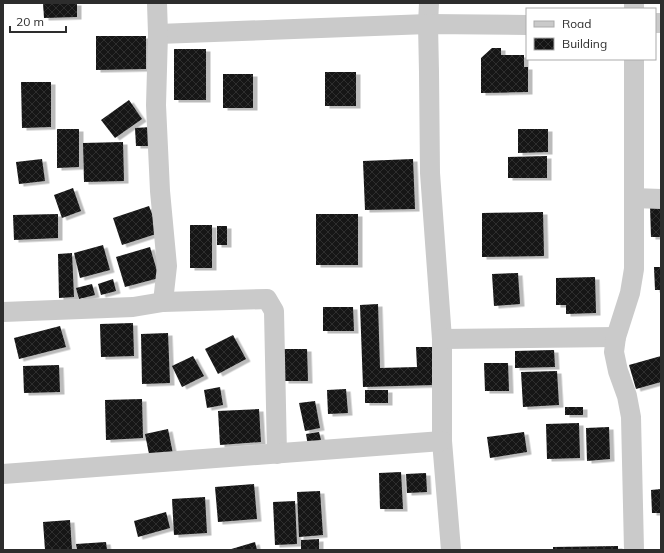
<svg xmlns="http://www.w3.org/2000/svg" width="664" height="553" font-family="Mulish,sans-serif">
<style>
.building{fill:url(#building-cross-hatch);filter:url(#shadow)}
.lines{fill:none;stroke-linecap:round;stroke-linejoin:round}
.minor{stroke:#cacaca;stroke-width:20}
</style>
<defs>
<pattern id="building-cross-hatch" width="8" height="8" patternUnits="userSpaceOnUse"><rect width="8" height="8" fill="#141414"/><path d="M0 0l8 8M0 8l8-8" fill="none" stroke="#2e2e2e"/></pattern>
<filter id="shadow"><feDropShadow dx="4.5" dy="2.5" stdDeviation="0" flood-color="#0004"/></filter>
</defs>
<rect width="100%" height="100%" fill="#fff"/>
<g class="building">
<polygon points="43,3 77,3 77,17 44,18"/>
<polygon points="96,36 146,36 146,69 96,70"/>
<polygon points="492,48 501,48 501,55 524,55 524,67 528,67 528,92 481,93 481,58"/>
<rect x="174" y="49" width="32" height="51"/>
<rect x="325" y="72" width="31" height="34"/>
<rect x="223" y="74" width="30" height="34"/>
<polygon points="21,82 51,82 51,127 22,128"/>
<polygon points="129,100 142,119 115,138 101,120"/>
<polygon points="151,127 152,146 136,146 135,128"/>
<polygon points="57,129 79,129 79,167 57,168"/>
<polygon points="518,129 548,129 548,152 518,153"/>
<polygon points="123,142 124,181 84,182 83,143"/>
<polygon points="547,156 547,178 508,178 508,157"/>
<polygon points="42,159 45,181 19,184 16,162"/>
<polygon points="413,159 415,209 365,210 363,161"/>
<polygon points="73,188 81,211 62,218 54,195"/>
<polygon points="149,206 159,233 122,245 113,218"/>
<polygon points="650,206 661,206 661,237 651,237"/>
<polygon points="543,212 544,256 482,257 482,213"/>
<polygon points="58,214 58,238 14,240 13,215"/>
<rect x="316" y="214" width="42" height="51"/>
<rect x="190" y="225" width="22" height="43"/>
<rect x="217" y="226" width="10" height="19"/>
<polygon points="103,245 110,270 80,278 74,253"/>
<polygon points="150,247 159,278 125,287 116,257"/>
<polygon points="72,253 74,297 59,298 58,254"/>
<polygon points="654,267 661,267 661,290 655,290"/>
<polygon points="518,273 520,304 494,306 492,274"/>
<polygon points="595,277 596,313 566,314 566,305 556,305 556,278"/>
<polygon points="113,279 116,291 101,295 98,284"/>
<polygon points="92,284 95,295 79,299 76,288"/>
<polygon points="378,304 380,368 417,367 416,347 432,347 434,385 363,387 360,305"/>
<polygon points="323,307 353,307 354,331 323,331"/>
<polygon points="133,323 134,356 101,357 100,324"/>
<polygon points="60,326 66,347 19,359 14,338"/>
<polygon points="168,333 170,383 142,384 141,334"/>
<polygon points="233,335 246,359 218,374 205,349"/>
<polygon points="284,349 307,349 308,381 284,381"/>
<polygon points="554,350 555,367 515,368 515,351"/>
<polygon points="193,356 204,376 182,387 172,366"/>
<polygon points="661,356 661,382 636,389 629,365"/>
<polygon points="484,363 508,363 509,391 485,391"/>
<polygon points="59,365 60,392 24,393 23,366"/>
<polygon points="557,371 559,405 523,407 521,372"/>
<polygon points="220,387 223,405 207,408 204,390"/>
<polygon points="346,389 348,413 328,414 327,390"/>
<rect x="365" y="390" width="23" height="13"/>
<polygon points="142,399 143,438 106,440 105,400"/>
<polygon points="315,401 320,428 305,431 299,403"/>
<rect x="565" y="407" width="18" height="8"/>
<polygon points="259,409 261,442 220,445 218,411"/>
<polygon points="579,423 580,458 547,459 546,424"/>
<polygon points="609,427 610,459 587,461 586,428"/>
<polygon points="168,429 173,454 150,459 145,434"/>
<polygon points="319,432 322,444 308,446 306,434"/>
<polygon points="524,432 527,452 490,458 487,437"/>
<polygon points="401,472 403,509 380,509 379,473"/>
<polygon points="426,473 427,492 407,493 406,474"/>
<polygon points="254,484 257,519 218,522 215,487"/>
<polygon points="661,489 661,513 652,513 651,490"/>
<polygon points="320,491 323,535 299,537 297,492"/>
<polygon points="205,497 207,533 174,535 172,499"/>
<polygon points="295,501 297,544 275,545 273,502"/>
<polygon points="166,512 170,528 138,537 134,521"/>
<polygon points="70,520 72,550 45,550 43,522"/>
<polygon points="319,539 319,550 301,550 301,540"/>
<polygon points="106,542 107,550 77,550 76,544"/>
<polygon points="255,542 257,550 228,550"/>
<polygon points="618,546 618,550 553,550 553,547"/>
</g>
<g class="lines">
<g class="minor">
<polyline points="429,3 428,24 429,72 430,173 442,339 442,441 451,550"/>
<polyline points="634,3 634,9"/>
<polyline points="655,23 661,23"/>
<polyline points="158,34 428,24 527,25"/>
<polyline points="634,198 661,199"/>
<polyline points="163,302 267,299 274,311 277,454"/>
<polyline points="3,312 133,307 163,302 167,266 160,191 156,105 158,34 157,3"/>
<polyline points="442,339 616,337"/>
<polyline points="3,474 442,441"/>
<polyline points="634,550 631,417 627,396 618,371 614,352 616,337 630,293 634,269 634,59"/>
</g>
</g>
<rect width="664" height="553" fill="none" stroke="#2d2d2d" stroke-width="8"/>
<rect x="526" y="8" width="130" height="52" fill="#ffffff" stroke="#ababab"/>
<rect x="534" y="21" width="20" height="6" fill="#cacaca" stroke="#ababab"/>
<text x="562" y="28" font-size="12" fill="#2d2d2d">Road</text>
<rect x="534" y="38" width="20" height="12" fill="url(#building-cross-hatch)" stroke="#ababab"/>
<text x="562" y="48" font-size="12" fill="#2d2d2d">Building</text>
<path d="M10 26v6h56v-6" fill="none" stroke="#2d2d2d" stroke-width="2"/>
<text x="16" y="26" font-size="12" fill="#2d2d2d" stroke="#ffffff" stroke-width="3" paint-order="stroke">20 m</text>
</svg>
